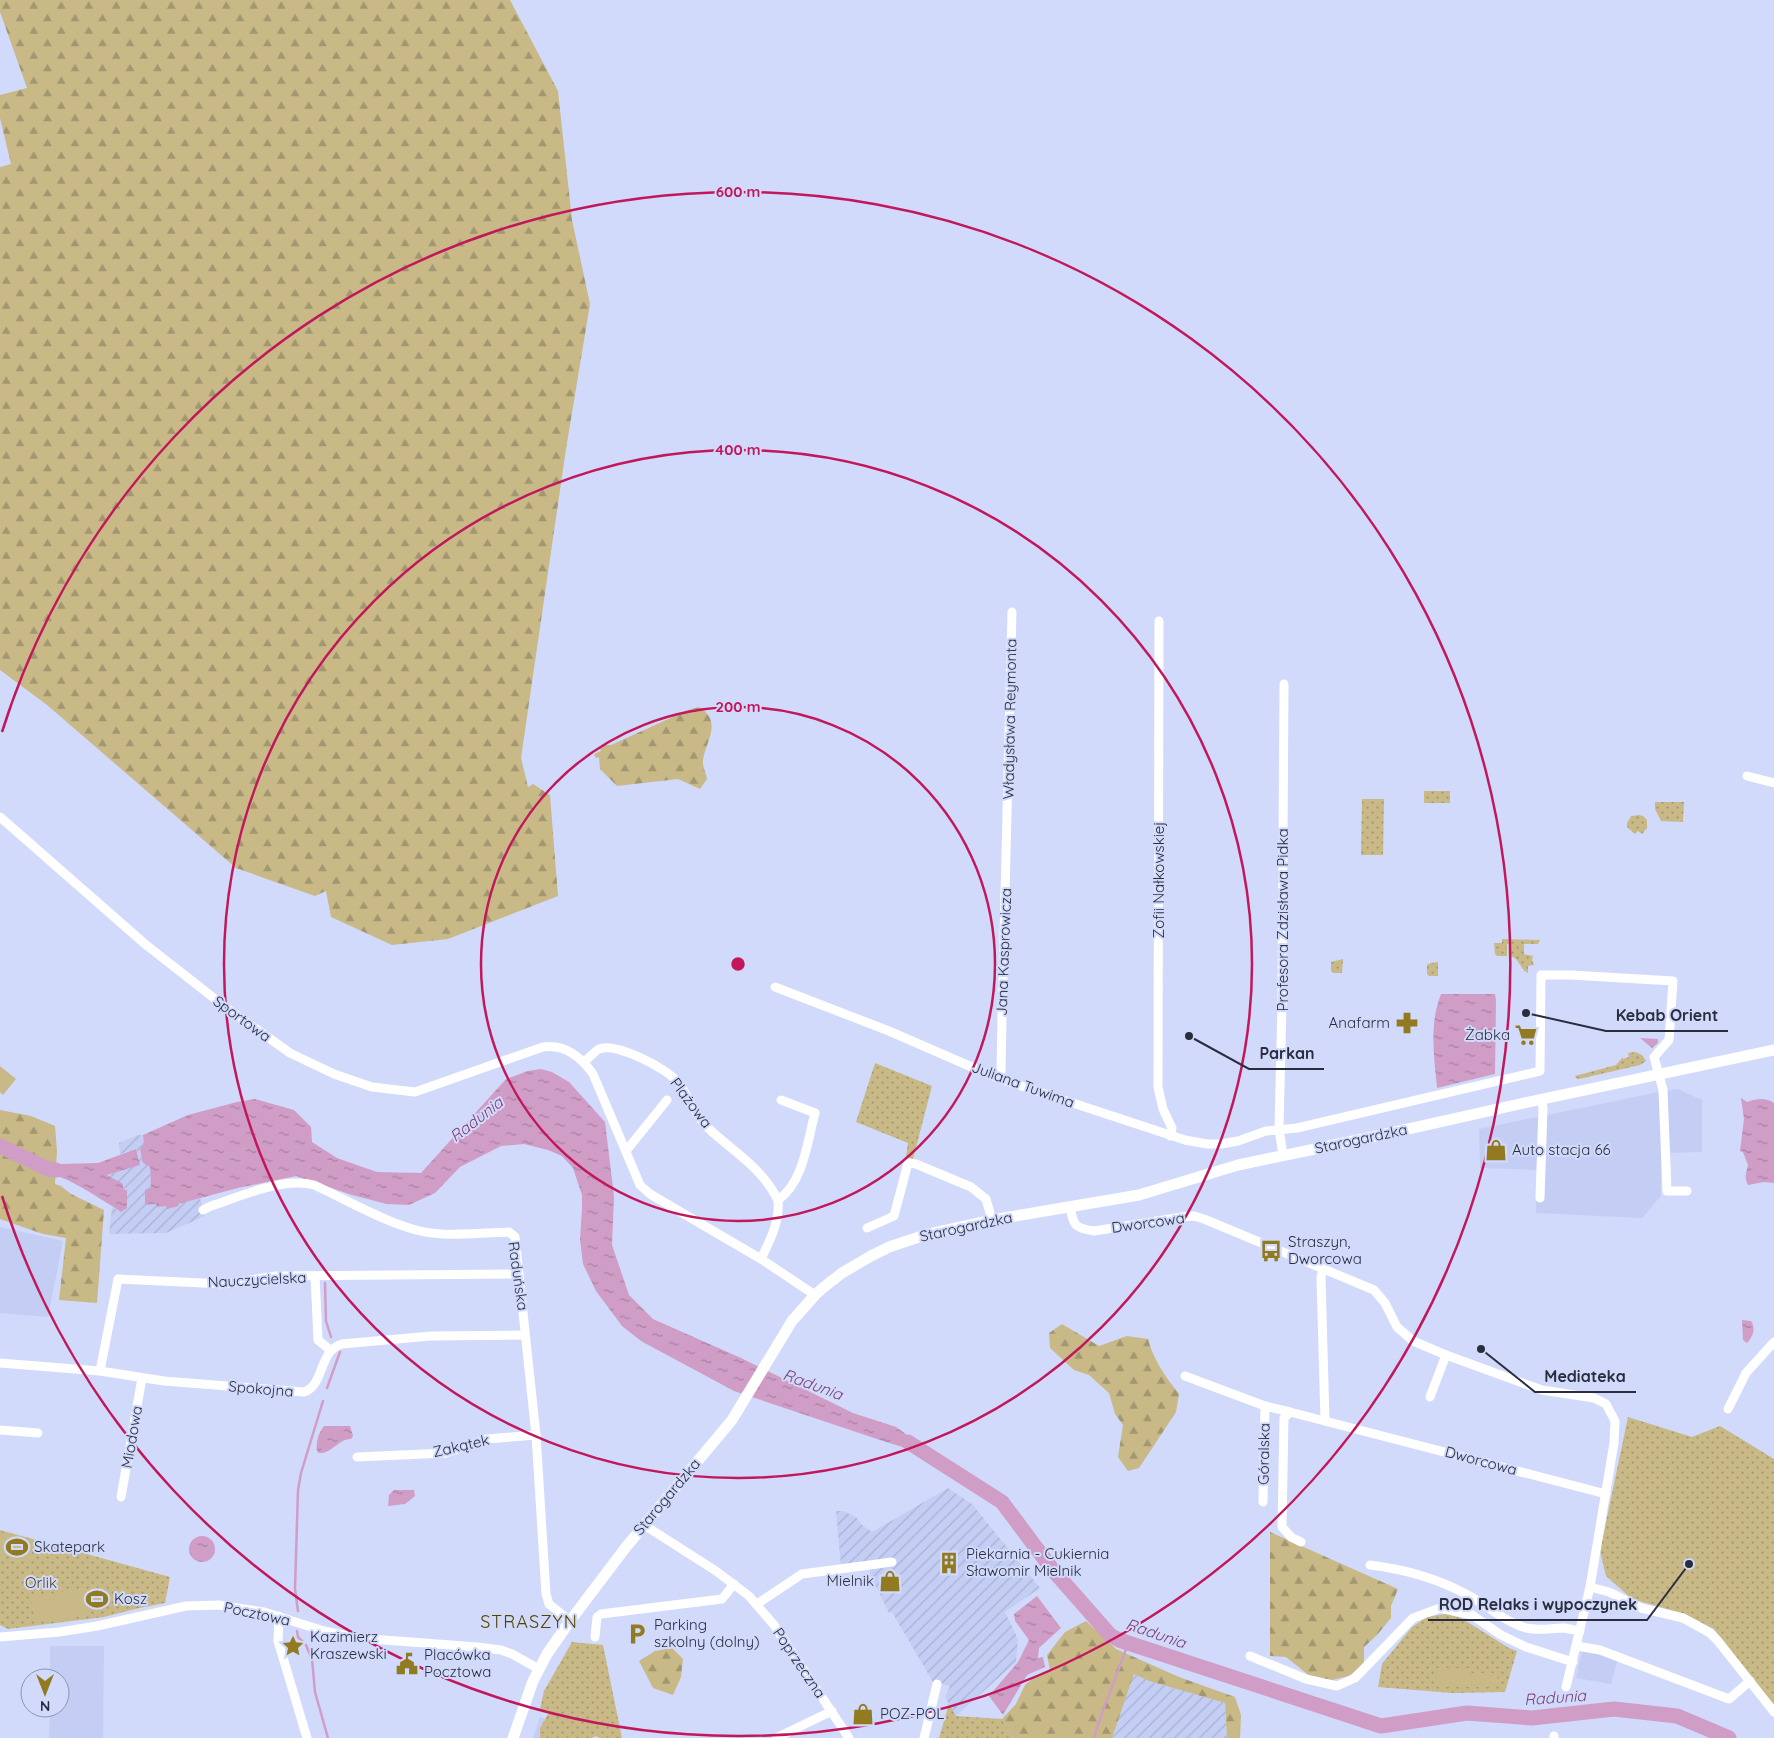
<svg xmlns="http://www.w3.org/2000/svg" width="1774" height="1738" font-family="Quicksand,sans-serif">
<style>
.built{fill:#c4cef4}
.industrial{fill:url(#industrial-furrows)}
.green{fill:url(#green-dots)}
.forest{fill:url(#forest-firs)}
.pitch{fill:#c8b987}
.water{fill:url(#water-ripples)}
.lines{fill:none;stroke-linecap:round;stroke-linejoin:round}
.stream{stroke:#d09dc6;stroke-width:2.5}
.river{stroke:#d09dc6;stroke-width:15}
.minor{stroke:#fff;stroke-width:9}
.major{stroke:#fff;stroke-width:11}
.ring{fill:none;stroke:#c2185b;stroke-width:2.5}
.labels{text-anchor:middle;stroke-width:4;stroke-linejoin:round;paint-order:stroke}
.street-label{font-size:15px;fill:#292d3d;stroke:#d1dafb}
.poi-label{font-size:15px;fill:#292d3d;stroke:#d1dafb;text-anchor:start}
.park-label{font-size:15px;fill:#504312;stroke:#d1dafb}
.water-label{font-size:16px;font-style:italic;fill:#7c3d72;stroke:#d1dafb}
.quarter-label{font-size:18px;letter-spacing:1px;fill:#534300;stroke:#d1dafb}
.centre{fill:#c2185b;stroke:#d1dafb;stroke-width:2.5}
.ring-label{font-size:15px;text-anchor:middle;font-weight:bold;fill:#c2185b;stroke:#d1dafb;stroke-width:4;stroke-linejoin:round;paint-order:stroke}
.leader{fill:none;stroke:#292d3d;stroke-width:2}
.callout-dot{fill:#292d3d;stroke:#d1dafb;stroke-width:2}
.callout-label{font-size:16px;text-anchor:middle;font-weight:bold;fill:#292d3d;stroke:#d1dafb;stroke-width:4;stroke-linejoin:round;paint-order:stroke}
</style>
<defs>
<pattern id="industrial-furrows" width="10" height="10" patternUnits="userSpaceOnUse" patternTransform="scale(1.25)"><rect width="10" height="10" fill="#c4cef4"/><path d="M-1 1l2-2M0 10L10 0M9 11l2-2" fill="none" stroke="#a8b1d2"/></pattern>
<pattern id="green-dots" width="8" height="8" patternUnits="userSpaceOnUse" patternTransform="scale(1.25)"><rect width="8" height="8" fill="#c8b987"/><path d="M2 2h.1M6 6h.1" fill="none" stroke="#a29770" stroke-width="1.8" stroke-linecap="round"/></pattern>
<pattern id="forest-firs" width="22" height="20" patternUnits="userSpaceOnUse" patternTransform="scale(1.25)"><rect width="22" height="20" fill="#c8b987"/><path d="M5 1l3.5 6h-7zM16 11l3.5 6h-7z" fill="#a29770"/></pattern>
<pattern id="water-ripples" width="26" height="14" patternUnits="userSpaceOnUse" patternTransform="scale(1.25)"><rect width="26" height="14" fill="#d09dc6"/><path d="M2 4q2-2 4 0t4 0M15 11q2-2 4 0t4 0" fill="none" stroke="#a980a2"/></pattern>
</defs>
<rect width="100%" height="100%" fill="#d1dafb"/>
<g class="built">
<polygon points="1678,1089 1702,1100 1702,1152 1661,1153 1661,1196 1642,1218 1536,1213 1537,1170 1480,1168 1479,1129 1659,1092"/>
<polygon points="0,1227 63,1241 48,1317 0,1313"/>
<polygon points="50,1646 104,1646 103,1738 49,1738 50,1708 60,1708 60,1678 50,1678"/>
<polygon points="1583,1647 1618,1658 1611,1684 1576,1678"/>
<polygon points="540,1717 590,1738 533,1738"/>
</g>
<g class="industrial">
<polygon points="138,1135 143,1135 150,1167 151,1188 156,1204 166,1206 179,1206 178,1204 200,1198 205,1216 166,1233 109,1234 112,1207 121,1212 127,1208 127,1190 123,1190 107,1175 139,1165 136,1149 120,1154 119,1143"/>
<polygon points="948,1488 972,1504 1040,1588 1005,1612 1018,1639 1016,1662 956,1716 945,1697 950,1686 933,1682 892,1612 889,1613 870,1574 870,1568 841,1566 836,1511 844,1511 857,1518 862,1525 872,1532"/>
<polygon points="1134,1674 1149,1681 1225,1703 1227,1738 1112,1738"/>
</g>
<g class="green">
<polygon points="1450,791 1450,803 1424,803 1424,791"/>
<polygon points="1362,799 1384,799 1383,855 1361,855"/>
<polygon points="1655,802 1684,802 1683,822 1661,821 1655,809"/>
<polygon points="1639,815 1643,816 1647,820 1647,828 1642,834 1638,831 1635,834 1627,827 1627,823 1631,816"/>
<path d="M1502 939 1540 940 1538 944H1524V954L1533 956 1532 960 1534 965 1528 966V973C1519 969 1520 957 1509 956V944H1507V956H1497L1495 954 1494 943H1502Z"/>
<polygon points="1343,959 1342,973 1334,973 1331,971 1331,962"/>
<polygon points="1438,962 1438,976 1429,976 1427,974 1427,965 1431,963"/>
<polygon points="1635,1052 1642,1055 1646,1061 1640,1065 1579,1079 1576,1078 1575,1076 1616,1065 1623,1057 1623,1059 1629,1057 1628,1053"/>
<polygon points="875,1063 932,1086 913,1159 906,1157 908,1143 856,1122"/>
<polygon points="1628,1417 1692,1437 1720,1426 1774,1459 1774,1696 1746,1671 1714,1629 1685,1614 1632,1599 1606,1576 1600,1551"/>
<polygon points="0,1530 170,1577 165,1603 139,1608 104,1617 8,1629 0,1625"/>
<polygon points="1446,1614 1461,1618 1509,1648 1517,1651 1505,1692 1452,1693 1378,1687 1382,1664 1412,1627 1427,1617"/>
<polygon points="572,1642 603,1645 622,1738 600,1738 596,1736 592,1738 540,1738 540,1728 550,1711 540,1709 544,1691"/>
<polygon points="949,1704 956,1716 1002,1719 1013,1738 939,1738"/>
</g>
<g class="forest">
<polygon points="0,0 510,0 558,91 572,220 590,304 566,449 521,758 528,787 533,784 550,795 558,896 448,939 392,945 331,917 326,891 315,896 236,868 47,705 0,670 0,167 11,164 0,118 0,95 27,88 0,12"/>
<path d="M699 707C723 722 706 740 703 760 702 765 706 773 707 779L700 789 678 779 617 786 600 769 599 757 596 758 594 754 601 751 600 749 605 745H611L688 710Z"/>
<polygon points="0,1110 31,1116 55,1126 57,1151 55,1184 61,1186 71,1194 104,1210 97,1303 59,1300 66,1238 43,1234 0,1219"/>
<path d="M1062 1324 1099 1346 1127 1336 1148 1339C1153 1359 1166 1378 1179 1394L1176 1412 1139 1468 1128 1471 1118 1457 1123 1425 1115 1414 1109 1393 1089 1375 1074 1370 1050 1348 1049 1333Z"/>
<polygon points="1270,1532 1398,1589 1391,1606 1391,1618 1377,1635 1364,1647 1364,1663 1349,1676 1332,1680 1311,1677 1286,1657 1270,1656"/>
<polygon points="1086,1621 1116,1649 1179,1677 1235,1697 1241,1715 1240,1738 1227,1738 1225,1703 1149,1681 1134,1674 1112,1738 1013,1738 1002,1719 1016,1704 1025,1685 1039,1674 1050,1670 1047,1655 1065,1632"/>
<polygon points="672,1648 683,1659 681,1677 673,1695 653,1688 639,1661 655,1651"/>
<polygon points="1746,1671 1774,1696 1774,1707"/>
</g>
<g class="pitch">
<polygon points="0,1066 16,1079 3,1095 0,1092"/>
<polygon points="0,1532 35,1542 29,1562 0,1553"/>
<polygon points="87,1588 91,1615 35,1623 31,1597"/>
<polygon points="98,1594 102,1596 103,1603 100,1606 92,1608 90,1596"/>
<rect x="1437" y="1668" width="32" height="19"/>
<polygon points="1472,1673 1498,1673 1497,1687 1471,1687"/>
</g>
<g class="water">
<path d="M1441 994H1495L1496 1000 1495 1074 1437 1088C1434 1057 1429 1024 1441 994Z"/>
<polygon points="1640,1038 1658,1039 1658,1043 1652,1048"/>
<polygon points="541,1069 552,1072 569,1082 605,1122 614,1196 612,1245 629,1295 653,1319 741,1358 853,1413 896,1427 939,1458 886,1442 734,1391 641,1341 622,1326 596,1291 583,1264 580,1239 582,1210 582,1195 573,1168 562,1156 548,1150 524,1144 501,1146 460,1167 435,1193 409,1205 387,1204 352,1195 296,1176 238,1188 178,1204 179,1206 167,1209 166,1206 157,1207 156,1204 145,1205 145,1190 151,1188 150,1167 143,1163 140,1149 144,1144 143,1135 188,1115 237,1102 255,1099 294,1110 311,1127 312,1142 337,1158 377,1172 421,1173 506,1079 528,1071"/>
<path d="M1741 1098 1747 1102C1757 1099 1765 1097 1774 1103V1183L1764 1182 1748 1185C1744 1177 1746 1173 1748 1165L1743 1152 1740 1151 1744 1119Z"/>
<path d="M136 1149 140 1165 107 1175 123 1184V1190H127V1208L121 1212C107 1203 92 1193 77 1185 64 1177 49 1174 36 1167L39 1160 59 1164 98 1163Z"/>
<path d="M1742 1320 1751 1321C1756 1328 1753 1337 1747 1343L1743 1340Z"/>
<path d="M324 1426H350L353 1436 351 1439C338 1439 332 1454 319 1453L317 1451C316 1441 318 1434 324 1426Z"/>
<polygon points="394,1490 414,1490 415,1496 405,1504 388,1506 389,1495"/>
<circle cx="202" cy="1549" r="13"/>
<polygon points="1037,1596 1061,1628 1039,1648 1038,1658 1043,1657 1045,1667 1027,1675 1003,1715 989,1696 1018,1662 1029,1640 1015,1621 1014,1614"/>
</g>
<g class="lines">
<g class="stream">
<polyline points="325,1283 326,1321 331,1337"/>
<polyline points="327,1388 340,1352"/>
<polyline points="298,1611 295,1589 298,1490 301,1473 323,1401"/>
<polyline points="297,1631 298,1637 306,1645 312,1659 315,1692 328,1738"/>
<path d="M1094 1738C1103 1705 1118 1675 1128 1643"/>
</g>
<g class="river">
<polyline points="0,1146 48,1169 56,1170"/>
<polyline points="908,1442 1002,1502 1052,1569 1110,1635 1119,1640 1381,1726 1467,1713 1532,1718 1614,1709 1677,1716 1729,1738"/>
</g>
<g class="minor">
<polyline points="1159,621 1158,1087 1163,1109 1172,1128 1170,1136"/>
<polyline points="1747,776 1774,783"/>
<path d="M0 817 145 944 224 1006 290 1053 334 1074 372 1087 415 1092 543 1047C565 1044 581 1057 593 1074L640 1185 650 1194 761 1259 815 1295"/>
<polyline points="775,987 889,1031 997,1078 1185,1140 1207,1144 1221,1144 1238,1141 1266,1131 1297,1128 1540,1071 1541,975 1571,975 1673,981 1669,1040 1654,1057 1663,1090 1667,1191 1687,1191"/>
<path d="M584 1062C589 1058 594 1052 599 1049 616 1042 666 1068 678 1082 689 1096 694 1114 707 1127 733 1152 760 1165 778 1200"/>
<polyline points="997,1078 1001,1071 1002,1016 1012,612"/>
<polyline points="626,1151 667,1100"/>
<polyline points="1283,1155 1279,1129 1282,1004 1284,684"/>
<polyline points="1540,1198 1543,1108 1541,1099"/>
<path d="M1070 1207C1074 1226 1074 1228 1094 1231L1182 1217 1194 1216 1204 1219 1374 1290 1385 1303 1397 1327 1413 1341 1446 1355 1542 1390 1594 1398 1606 1404 1615 1421 1614 1443 1590 1587 1566 1687"/>
<path d="M203 1210 211 1206C242 1196 282 1177 314 1185 347 1200 384 1222 420 1231 445 1237 483 1233 509 1232L515 1237 536 1435 546 1594 549 1604 570 1621"/>
<polyline points="867,1228 894,1216 908,1163 916,1164 971,1187 986,1199 992,1220"/>
<path d="M761 1259C770 1240 780 1222 778 1200 804 1182 807 1142 815 1113L781 1100"/>
<polyline points="1323,1269 1321,1277 1325,1421"/>
<polyline points="315,1276 318,1340 330,1350"/>
<path d="M0 1363 100 1371 164 1381 304 1392C325 1385 318 1351 342 1344L431 1336 525 1335"/>
<polyline points="100,1371 118,1279 224,1284 276,1276 519,1274"/>
<polyline points="1185,1376 1265,1406"/>
<polyline points="1430,1397 1446,1355"/>
<polyline points="1728,1409 1746,1373 1774,1342"/>
<polyline points="0,1430 38,1433"/>
<polyline points="357,1457 446,1453 487,1439 536,1435"/>
<polyline points="121,1497 142,1378"/>
<polyline points="1263,1502 1265,1406 1290,1412"/>
<polyline points="644,1525 716,1571 749,1596 774,1625 849,1738"/>
<polyline points="1301,1542 1291,1537 1282,1527 1284,1418 1290,1412 1606,1494"/>
<path d="M1370 1565C1403 1569 1436 1578 1466 1594 1486 1604 1504 1622 1526 1628 1539 1631 1551 1628 1564 1628 1569 1629 1575 1630 1580 1631"/>
<polyline points="1590,1587 1609,1592 1641,1608 1683,1618 1710,1633 1718,1641 1774,1712"/>
<polyline points="757,1604 802,1574 892,1562"/>
<polyline points="279,1616 278,1641 307,1738"/>
<polyline points="0,1637 59,1632 97,1626 186,1606 219,1605 264,1612 324,1631 357,1638 478,1647 501,1650 512,1654 539,1669"/>
<polyline points="595,1637 597,1617 601,1614 722,1599 734,1584"/>
<polyline points="1577,1646 1600,1650 1729,1699 1750,1681"/>
<polyline points="1250,1656 1306,1679 1337,1686 1355,1678 1413,1618 1440,1608 1472,1615 1501,1635 1526,1647 1573,1662"/>
<polyline points="776,1738 832,1711"/>
<polyline points="924,1738 937,1684"/>
<polyline points="1554,1738 1554,1736"/>
</g>
<polyline class="major" points="513,1738 533,1681 547,1654 570,1621 626,1547 732,1420 792,1321 815,1295 824,1287 842,1273 871,1256 889,1247 928,1234 992,1220 1139,1195 1238,1165 1377,1136 1524,1103 1774,1050"/>
</g>
<g class="ring">
<circle cx="738" cy="964" r="257"/>
<circle cx="738" cy="964" r="514"/>
<path d="M2 732A772 772 0 1 1 2 1196"/>
</g>
<defs>
<g id="pharmacy-bare" transform="scale(1.725)"><path d="M-2-6h4v4h4v4h-4v4h-4v-4h-4v-4h4Z" fill="#917a20" stroke="#d1dafb" stroke-width="2.5" paint-order="stroke"/></g>
<g id="supermarket-bare" transform="scale(1.725)"><path d="M-6-5.5h2.5l.6 2H6L4.5 2H-2.5L-4.4-4H-6ZM-1.5 3.2a1.3 1.3 0 1 0 .1 0ZM3 3.2a1.3 1.3 0 1 0 .1 0Z" fill="#917a20" stroke="#d1dafb" stroke-width="2.5" paint-order="stroke"/></g>
<g id="shop-bare" transform="scale(1.725)"><path d="M-5-2.5h2.3a2.7 3.5 0 0 1 5.4 0H5L5.5 6h-11ZM-1.5-2.5h3a1.5 2.3 0 0 0-3 0Z" fill="#917a20" stroke="#d1dafb" stroke-width="2.5" paint-order="stroke"/></g>
<g id="bus-bare" transform="scale(1.725)"><path d="M-5-6H5V4H4V6H2V4H-2V6H-4V4H-5ZM-3.5-4V0h7V-4ZM-3.5 1.2v1.5H-2V1.2ZM2 1.2v1.5H3.5V1.2Z" fill="#917a20" stroke="#d1dafb" stroke-width="2.5" paint-order="stroke"/></g>
<g id="stadium-bare" transform="scale(1.725)"><path d="M0-5a6.5 5 0 1 0 0 10a6.5 5 0 1 0 0-10ZM-3.5-1.8h7v3.6h-7Z" fill="#917a20" stroke="#d1dafb" stroke-width="2.5" paint-order="stroke"/></g>
<g id="building-bare" transform="scale(1.725)"><path d="M-4-6H4V6H1V3H-1V6H-4ZM-2.5-4.3h1.7v1.8h-1.7ZM.8-4.3h1.7v1.8H.8ZM-2.5-1h1.7V.8h-1.7ZM.8-1h1.7V.8H.8Z" fill="#917a20" stroke="#d1dafb" stroke-width="2.5" paint-order="stroke"/></g>
<g id="parking-bare" transform="scale(1.725)"><path d="M-3.5-5.5H1a3.5 3.5 0 0 1 0 7H-1V5.5H-3.5ZM-1-3.4V-.6H.8a1.4 1.4 0 0 0 0-2.8Z" fill="#917a20" stroke="#d1dafb" stroke-width="2.5" paint-order="stroke"/></g>
<g id="sight-bare" transform="scale(1.725)"><path d="M0-6L1.8-2.2L6-1.7L2.9 1.2L3.7 5.4L0 3.3L-3.7 5.4L-2.9 1.2L-6-1.7L-1.8-2.2Z" fill="#917a20" stroke="#d1dafb" stroke-width="2.5" paint-order="stroke"/></g>
<g id="civic-bare" transform="scale(1.725)"><path d="M-.6-6.5H3V-4.5H.6V-3L4-1V1h2V6H-6V1h2V-1L-.6-3ZM-1.2 2.5V6h2.4V2.5Z" fill="#917a20" stroke="#d1dafb" stroke-width="2.5" paint-order="stroke"/></g>
</defs>
<g fill-rule="evenodd">
<use href="#pharmacy-bare" x="1407" y="1023"/>
<use href="#supermarket-bare" x="1526" y="1035"/>
<use href="#shop-bare" x="1496" y="1150"/>
<use href="#bus-bare" x="1271" y="1251"/>
<use href="#stadium-bare" x="17" y="1547"/>
<use href="#building-bare" x="949" y="1563"/>
<use href="#shop-bare" x="890" y="1581"/>
<use href="#stadium-bare" x="97" y="1599"/>
<use href="#parking-bare" x="637" y="1634"/>
<use href="#sight-bare" x="293" y="1646"/>
<use href="#civic-bare" x="407" y="1664"/>
<use href="#shop-bare" x="863" y="1714"/>
</g>
<g class="labels">
<g class="street-label">
<text transform="translate(1010 719) rotate(-89)" y="5">Władysława Reymonta</text>
<text transform="translate(1159 880) rotate(-90)" y="5">Zofii Nałkowskiej</text>
<text transform="translate(1283 920) rotate(-90)" y="5">Profesora Zdzisława Pidka</text>
<text transform="translate(1004 952) rotate(-88)" y="5">Jana Kasprowicza</text>
<text transform="translate(242 1019) rotate(36)" y="5">Sportowa</text>
<text transform="translate(1023 1085) rotate(20)" y="5">Juliana Tuwima</text>
<text transform="translate(691 1103) rotate(53)" y="5">Plażowa</text>
<text transform="translate(1361 1139) rotate(-12)" y="5">Starogardzka</text>
<text transform="translate(1148 1223) rotate(-8)" y="5">Dworcowa</text>
<text transform="translate(966 1227) rotate(-12)" y="5">Starogardzka</text>
<text transform="translate(518 1276) rotate(82)" y="5">Raduńska</text>
<text transform="translate(257 1280) rotate(-3)" y="5">Nauczycielska</text>
<text transform="translate(261 1389) rotate(5)" y="5">Spokojna</text>
<text transform="translate(132 1437) rotate(-80)" y="5">Miodowa</text>
<text transform="translate(461 1446) rotate(-13)" y="5">Zakątek</text>
<text transform="translate(1264 1454) rotate(-89)" y="5">Góralska</text>
<text transform="translate(1481 1461) rotate(15)" y="5">Dworcowa</text>
<text transform="translate(667 1497) rotate(-50)" y="5">Starogardzka</text>
<text transform="translate(257 1614) rotate(12)" y="5">Pocztowa</text>
<text transform="translate(799 1663) rotate(56)" y="5">Poprzeczna</text>
</g>
<g class="poi-label">
<text x="1390" y="1028" text-anchor="end">Anafarm</text>
<text x="1510" y="1040" text-anchor="end">Żabka</text>
<text x="1512" y="1155">Auto stacja 66</text>
<text x="1288" y="1247">Straszyn,<tspan x="1288" dy="17">Dworcowa</tspan></text>
<text x="34" y="1552">Skatepark</text>
<text x="966" y="1559">Piekarnia - Cukiernia<tspan x="966" dy="17">Sławomir Mielnik</tspan></text>
<text x="874" y="1586" text-anchor="end">Mielnik</text>
<text x="114" y="1604">Kosz</text>
<text x="654" y="1630">Parking<tspan x="654" dy="17">szkolny (dolny)</tspan></text>
<text x="310" y="1642">Kazimierz<tspan x="310" dy="17">Kraszewski</tspan></text>
<text x="424" y="1660">Placówka<tspan x="424" dy="17">Pocztowa</tspan></text>
<text x="880" y="1719">POZ-POL</text>
</g>
<g class="park-label">
<text x="41" y="1588">Orlik</text>
</g>
<g class="water-label">
<text transform="translate(476 1119) rotate(-38)" y="6">Radunia</text>
<text transform="translate(813 1384) rotate(20)" y="6">Radunia</text>
<text transform="translate(1156 1633) rotate(19)" y="6">Radunia</text>
<text transform="translate(1555 1697) rotate(-4)" y="6">Radunia</text>
</g>
<g class="quarter-label">
<text x="529" y="1628">STRASZYN</text>
</g>
</g>
<circle cx="738" cy="964" r="8" class="centre"/>
<g class="ring-label">
<text x="738" y="197">600 m</text>
<text x="738" y="455">400 m</text>
<text x="738" y="712">200 m</text>
</g>
<path class="leader" d="M1526 1013L1606 1031H1728M1189 1036L1249 1069H1324M1481 1349L1535 1392H1636M1689 1564L1647 1620H1428"/>
<g class="callout-dot">
<circle cx="1526" cy="1013" r="5"/>
<circle cx="1189" cy="1036" r="5"/>
<circle cx="1481" cy="1349" r="5"/>
<circle cx="1689" cy="1564" r="5"/>
</g>
<g class="callout-label">
<text x="1667" y="1021">Kebab Orient</text>
<text x="1287" y="1059">Parkan</text>
<text x="1585" y="1382">Mediateka</text>
<text x="1538" y="1610">ROD Relaks i wypoczynek</text>
</g>
<g transform="translate(45 1693) rotate(180)"><circle r="24" fill="#d1dafb" stroke="#8e95af"/>
<path d="M0-4L9 19L0 12L-9 19Z" fill="#917a20"/>
<text y="-8" font-size="14" font-weight="bold" text-anchor="middle" fill="#292d3d">N</text>
</g>
</svg>
